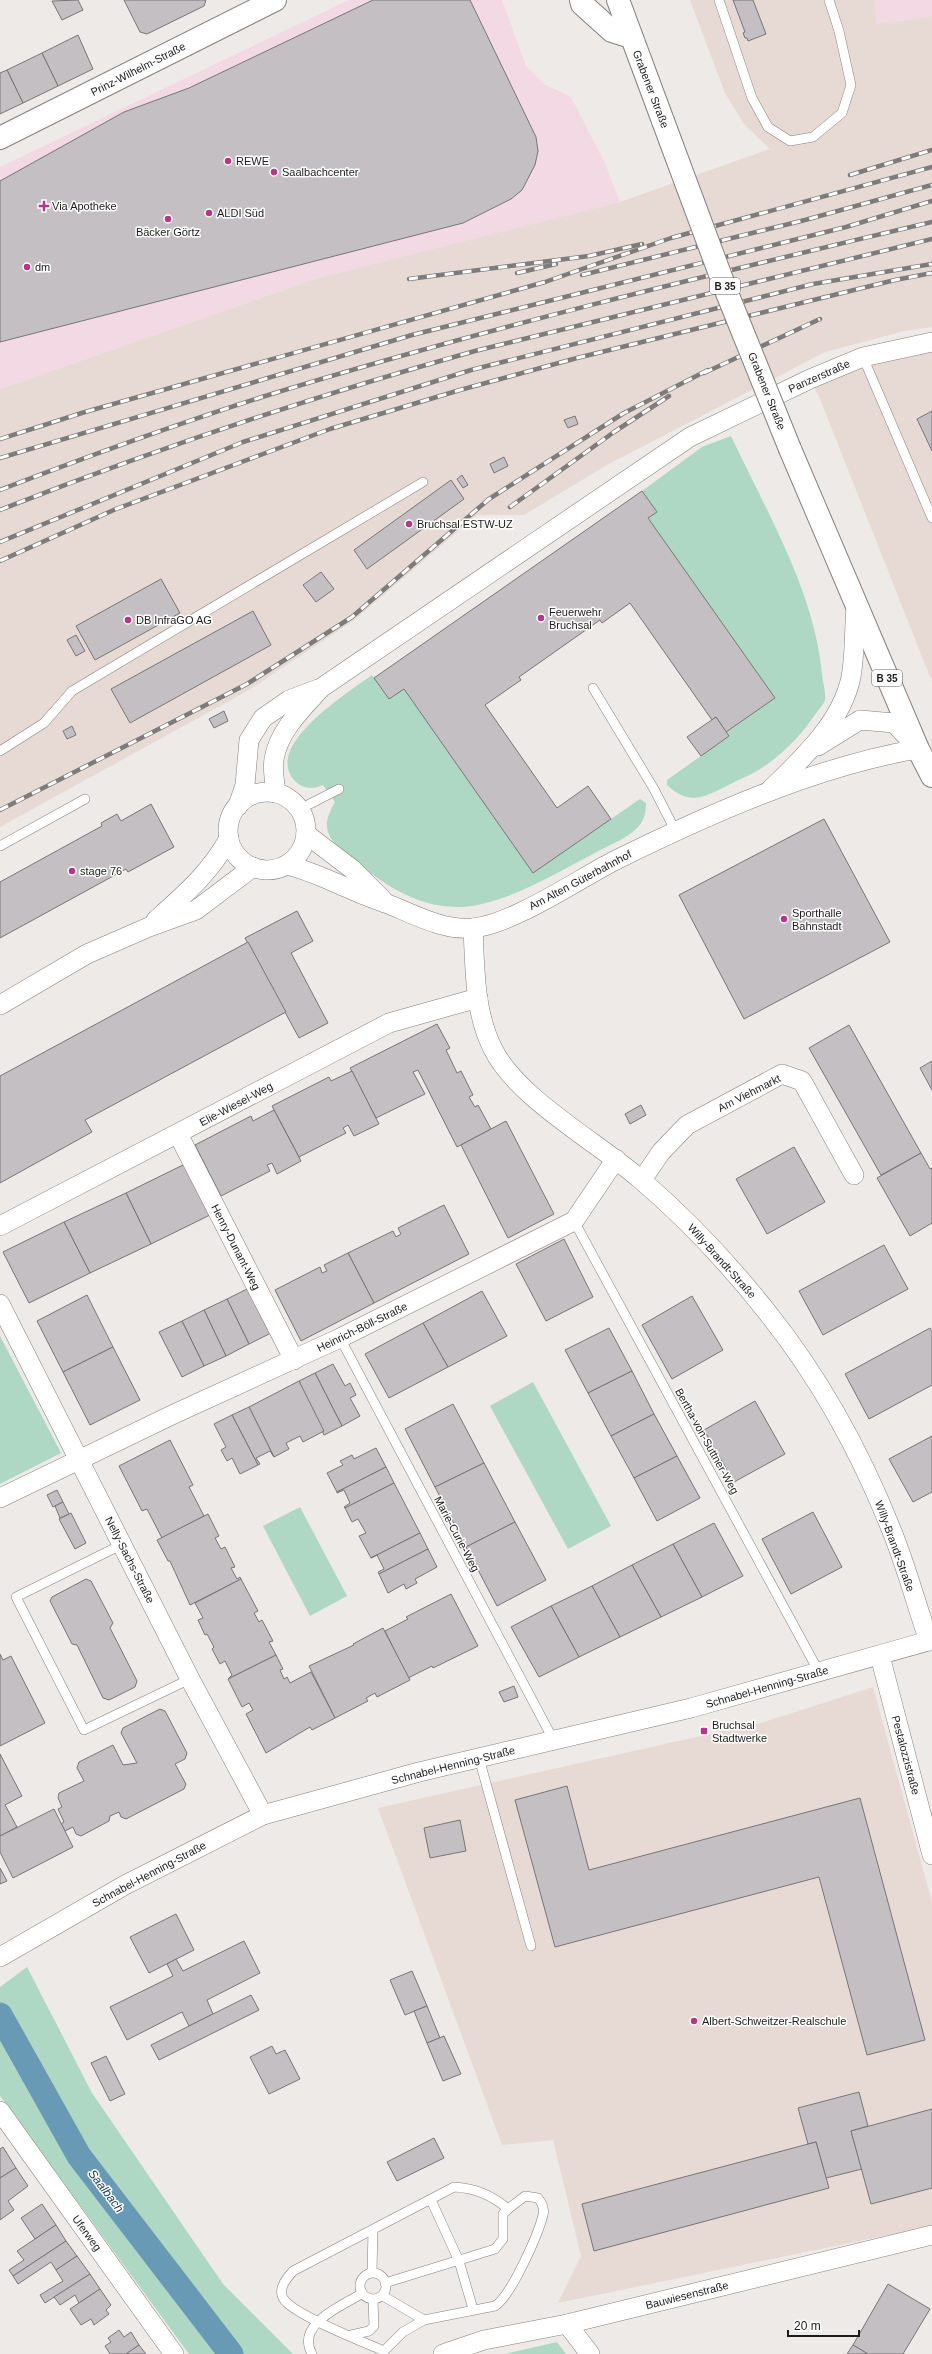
<svg xmlns="http://www.w3.org/2000/svg" width="932" height="2354" font-family="Helvetica,sans-serif">
<style>
.commercial{fill:#f2d9e3}
.built{fill:#e7dad5}
.green{fill:#aed8c4}
.lines{fill:none;stroke-linecap:round;stroke-linejoin:round}
.canal{stroke:#689ab6;stroke-width:25}
.building{fill:#c3bfc2;stroke:#787578}
.lane-casing{stroke:#84807e;stroke-width:10}
.street-casing{stroke:#84807e;stroke-width:20}
.secondary-casing{stroke:#84807e;stroke-width:24}
.primary-casing{stroke:#84807e;stroke-width:24}
.lane{stroke:#fff;stroke-width:9}
.street{stroke:#fff;stroke-width:19}
.secondary{stroke:#fff;stroke-width:22}
.primary{stroke:#fff;stroke-width:22}
.rail-casing{stroke:#7e7b7a;stroke-width:4.5}
.rail{stroke:#fff;stroke-width:3;stroke-dasharray:9;stroke-linecap:butt}
.primary-bridge-casing{stroke:#84807e;stroke-width:24;stroke-linecap:butt}
.primary-bridge{stroke:#fff;stroke-width:22}
.poi-dot{fill:#b63784;stroke:#fff;stroke-width:1.5}
.labels{text-anchor:middle;stroke-width:3;stroke-linejoin:round;paint-order:stroke}
.shield{fill:#fff;stroke:#605f5f;stroke-width:1}
.shield-label{font-size:10px;font-weight:bold;fill:#1c1b1a}
.street-label{font-size:11px;fill:#1c1b1a;stroke:#fff}
.poi-label{font-size:11px;fill:#1c1b1a;stroke:#fff;text-anchor:start}
.water-label{font-size:12px;font-style:italic;fill:#0f394e;stroke:#fff}
</style>
<rect width="100%" height="100%" fill="#eeeae7"/>
<g class="commercial">
<polygon points="349,0 502,0 526,66 544,84 571,97 606,166 620,202 321,277 0,389 0,167"/>
<polygon points="874,0 932,0 932,16 877,24"/>
</g>
<g class="built">
<polygon points="690,0 874,0 877,24 932,16 932,327 905,331 825,352 607,465 524,515 477,515 353,621 249,690 0,827 0,389 321,277 620,202 770,149 744,124 725,93"/>
<polygon points="932,342 932,682 820,399 810,379"/>
<polygon points="873,1687 932,1902 932,2226 558,2303 581,2256 553,2140 502,2145 378,1808 764,1722"/>
</g>
<g class="green">
<path d="M731 436C766 511 815 592 822 675 823 682 826 693 825 700 824 704 819 709 817 712 798 740 772 766 741 779 713 791 694 811 667 785V780L729 736 726 732 775 698 648 518 657 512 642 491 702 447Z"/>
<path d="M372 675 389 699 404 689 533 873 640 799 646 803C646 813 644 821 637 828 626 839 609 845 595 853 556 873 500 908 455 907 413 906 381 882 350 857 328 839 319 829 335 802L323 785C313 789 304 790 295 781 262 746 349 692 372 675Z"/>
<polygon points="0,1336 61,1453 0,1484"/>
<polygon points="533,1382 611,1526 568,1549 490,1406"/>
<polygon points="300,1507 347,1596 310,1616 263,1526"/>
<polygon points="27,1967 92,2093 223,2284 293,2354 189,2354 0,2096 0,1987"/>
<polygon points="557,2342 566,2354 505,2354"/>
</g>
<g class="lines">
<polyline class="canal" points="0,2015 79,2156 231,2354"/>
</g>
<g class="building">
<polygon points="78,0 83,10 62,20 52,1"/>
<polygon points="124,0 206,0 204,6 147,34 140,32"/>
<polygon points="373,0 470,0 536,137 538,151 535,165 522,190 511,199 463,223 0,342 0,181 124,112 189,88"/>
<polygon points="733,0 753,0 766,34 748,41 747,38 745,38 743,33 745,32"/>
<polygon points="78,35 93,69 58,86 42,53"/>
<polygon points="42,53 58,86 23,103 7,70"/>
<polygon points="7,70 23,103 0,114 0,73"/>
<polygon points="932,411 932,451 917,419"/>
<polygon points="575,416 578,424 568,428 564,420"/>
<polygon points="504,457 508,466 494,473 490,464"/>
<polygon points="462,475 468,485 463,488 457,479"/>
<polygon points="451,480 464,499 367,569 354,550"/>
<polygon points="642,491 657,512 648,518 775,698 726,732 716,717 712,720 630,603 602,623 600,620 519,677 521,680 485,705 557,808 588,786 611,819 533,873 404,689 389,699 374,678"/>
<polygon points="321,572 334,589 316,602 303,585"/>
<polygon points="161,579 180,613 95,660 76,626"/>
<polygon points="253,611 271,645 130,723 111,689"/>
<polygon points="76,635 85,651 76,656 67,640"/>
<polygon points="224,711 228,721 214,728 209,719"/>
<polygon points="716,717 729,736 701,756 687,737"/>
<polygon points="72,726 76,735 67,739 63,731"/>
<polygon points="151,804 174,847 128,872 126,869 0,938 0,882 102,826 101,823 117,814 121,821"/>
<polygon points="824,819 890,942 744,1019 679,895"/>
<polygon points="297,911 313,941 291,953 328,1023 299,1038 245,938"/>
<polygon points="248,942 286,1012 85,1120 92,1132 0,1183 0,1076"/>
<polygon points="437,1024 450,1048 446,1050 457,1073 461,1071 473,1095 469,1097 475,1107 478,1105 491,1129 457,1147 418,1070 413,1072 425,1094 376,1118 350,1068"/>
<polygon points="849,1025 921,1153 881,1175 809,1048"/>
<polygon points="932,1061 932,1090 920,1068"/>
<polygon points="352,1071 379,1124 354,1136 348,1125 343,1128 346,1133 299,1157 272,1106 329,1077 331,1081"/>
<polygon points="641,1105 646,1115 630,1124 625,1114"/>
<polygon points="274,1110 301,1161 277,1174 272,1163 267,1165 270,1171 221,1196 195,1145 251,1116 253,1121"/>
<polygon points="506,1121 554,1214 508,1238 461,1145"/>
<polygon points="794,1147 825,1202 767,1234 736,1179"/>
<polygon points="921,1153 930,1169 932,1168 932,1223 910,1236 877,1178"/>
<polygon points="187,1163 212,1214 151,1244 126,1193"/>
<polygon points="126,1193 151,1244 90,1273 64,1222"/>
<polygon points="444,1205 469,1254 374,1303 348,1253 393,1231 396,1237 401,1234 398,1228"/>
<polygon points="64,1222 90,1273 29,1303 3,1252"/>
<polygon points="564,1239 593,1297 546,1321 516,1264"/>
<polygon points="884,1245 908,1289 823,1335 799,1291"/>
<polygon points="348,1253 374,1303 301,1341 275,1290 320,1267 322,1273 327,1271 324,1265"/>
<polygon points="249,1288 271,1333 249,1344 227,1299"/>
<polygon points="482,1291 507,1336 448,1367 423,1323"/>
<polygon points="87,1295 113,1347 63,1372 37,1321"/>
<polygon points="692,1296 723,1350 672,1379 642,1325"/>
<polygon points="227,1299 249,1344 226,1356 204,1310"/>
<polygon points="204,1310 226,1356 204,1366 182,1321"/>
<polygon points="182,1321 204,1366 182,1377 159,1332"/>
<polygon points="423,1323 448,1367 389,1398 365,1354"/>
<polygon points="609,1328 632,1371 588,1393 565,1350"/>
<polygon points="930,1328 932,1332 932,1385 869,1419 845,1374"/>
<polygon points="113,1347 140,1400 90,1425 63,1372"/>
<polygon points="333,1364 345,1386 350,1383 356,1395 350,1398 360,1416 342,1426 315,1373"/>
<polygon points="632,1371 654,1414 611,1436 588,1393"/>
<polygon points="315,1373 342,1426 324,1435 299,1381"/>
<polygon points="299,1381 324,1431 303,1442 300,1436 286,1443 289,1449 274,1457 249,1407"/>
<polygon points="755,1401 785,1454 734,1482 704,1430"/>
<polygon points="453,1404 484,1463 435,1487 405,1429"/>
<polygon points="249,1407 274,1457 270,1451 256,1458 260,1464 258,1465 232,1415"/>
<polygon points="654,1414 677,1456 634,1478 611,1436"/>
<polygon points="232,1415 258,1465 240,1474 232,1458 227,1461 221,1450 226,1447 214,1424"/>
<polygon points="932,1436 932,1492 913,1502 889,1459"/>
<polygon points="170,1440 193,1485 189,1487 204,1516 162,1538 147,1509 142,1511 119,1466"/>
<polygon points="376,1448 386,1467 337,1492 327,1473 343,1465 340,1461 352,1455 354,1459"/>
<polygon points="677,1456 700,1498 657,1521 634,1478"/>
<polygon points="484,1463 515,1522 466,1547 435,1487"/>
<polygon points="386,1467 394,1483 345,1508 344,1507 350,1503 344,1490 337,1493 337,1492"/>
<polygon points="394,1483 420,1533 371,1558 359,1536 366,1533 358,1519 352,1522 345,1508"/>
<polygon points="57,1490 63,1502 53,1507 47,1495"/>
<polygon points="63,1502 69,1514 60,1518 55,1506"/>
<polygon points="813,1512 842,1567 791,1594 762,1539"/>
<polygon points="71,1513 86,1543 75,1549 59,1519"/>
<polygon points="208,1514 219,1536 215,1538 221,1549 225,1547 235,1567 231,1568 237,1579 240,1577 241,1579 190,1605 170,1561 168,1561 157,1540"/>
<polygon points="515,1522 546,1580 497,1606 466,1547"/>
<polygon points="714,1523 743,1576 702,1597 673,1544"/>
<polygon points="420,1533 428,1549 379,1574 378,1572 384,1569 377,1555 371,1558"/>
<polygon points="673,1544 702,1597 661,1617 632,1565"/>
<polygon points="428,1549 437,1567 415,1579 417,1583 406,1589 404,1584 388,1593 379,1574"/>
<polygon points="632,1565 661,1617 620,1637 592,1586"/>
<polygon points="86,1579 91,1581 113,1623 110,1628 137,1681 135,1687 109,1700 103,1698 77,1645 72,1644 50,1601 52,1597"/>
<polygon points="241,1579 258,1611 254,1613 259,1622 262,1620 273,1641 269,1642 276,1655 228,1679 232,1675 225,1661 220,1664 212,1649 214,1647 207,1634 205,1635 198,1620 203,1618 195,1603"/>
<polygon points="592,1586 620,1637 579,1657 551,1606"/>
<polygon points="451,1594 478,1646 433,1668 432,1666 408,1678 385,1631 408,1619 406,1617"/>
<polygon points="551,1606 579,1657 539,1677 511,1627"/>
<polygon points="383,1628 410,1680 377,1697 375,1693 366,1698 368,1701 335,1718 309,1666 354,1645 353,1644"/>
<polygon points="0,1654 3,1660 11,1656 45,1723 0,1746"/>
<polygon points="276,1655 283,1669 280,1670 284,1679 287,1677 290,1683 311,1672 335,1718 312,1730 310,1727 266,1753 246,1714 253,1710 249,1703 242,1707 228,1679"/>
<polygon points="514,1686 518,1697 504,1702 499,1692"/>
<polygon points="160,1709 165,1711 187,1753 185,1759 175,1764 186,1784 184,1789 126,1819 121,1817 119,1812 110,1816 109,1821 81,1836 76,1834 73,1827 65,1831 61,1824 64,1822 58,1809 62,1807 58,1798 59,1793 84,1781 77,1768 79,1762 113,1745 123,1765 137,1763 121,1733 123,1728"/>
<polygon points="0,1754 22,1796 5,1805 17,1827 0,1836"/>
<polygon points="567,1786 589,1870 860,1798 925,2040 867,2055 819,1877 555,1947 515,1800"/>
<polygon points="54,1809 73,1847 13,1878 0,1852 0,1836"/>
<polygon points="460,1820 466,1851 430,1858 424,1828"/>
<polygon points="0,1868 7,1881 0,1884"/>
<polygon points="176,1914 194,1950 149,1973 130,1937"/>
<polygon points="244,1941 260,1973 207,2000 213,2014 189,2026 182,2012 127,2040 110,2007 173,1976 167,1964 176,1959 183,1971"/>
<polygon points="412,1971 427,2006 405,2015 390,1980"/>
<polygon points="251,1995 259,2010 159,2060 151,2045"/>
<polygon points="427,2006 440,2038 427,2043 414,2011"/>
<polygon points="444,2036 461,2074 443,2081 427,2043"/>
<polygon points="272,2046 276,2054 285,2050 300,2079 269,2094 250,2057"/>
<polygon points="106,2056 125,2094 110,2101 91,2063"/>
<polygon points="859,2092 868,2126 851,2131 862,2169 826,2178 816,2142 808,2144 798,2108"/>
<polygon points="932,2109 932,2188 871,2204 851,2131"/>
<polygon points="434,2138 444,2158 397,2181 387,2162"/>
<polygon points="816,2142 829,2188 594,2251 582,2204"/>
<polygon points="3,2147 16,2168 0,2178 0,2149"/>
<polygon points="16,2168 28,2186 8,2201 14,2210 0,2220 0,2178"/>
<polygon points="42,2204 56,2225 35,2239 21,2218"/>
<polygon points="56,2225 66,2241 13,2276 9,2270 24,2260 17,2251"/>
<polygon points="66,2241 77,2256 56,2270 51,2262 18,2284 13,2276"/>
<polygon points="77,2256 90,2274 45,2303 40,2295 63,2281 56,2270"/>
<polygon points="90,2274 100,2289 79,2303 75,2295 60,2305 54,2297"/>
<polygon points="888,2284 930,2309 903,2354 868,2354 853,2345"/>
<polygon points="100,2289 111,2305 106,2310 109,2314 94,2325 91,2319 81,2325 70,2309"/>
<polygon points="119,2330 124,2337 131,2332 139,2345 126,2354 110,2354 105,2346 111,2342 108,2338"/>
<polygon points="139,2345 146,2354 126,2354"/>
<polygon points="853,2345 868,2354 847,2354"/>
</g>
<g class="lines">
<g class="lane-casing">
<g id="lane">
<polyline points="719,0 752,98 768,127 790,141 813,137 842,113 851,85 839,31 829,0"/>
<polyline points="863,357 932,518"/>
<polyline points="593,688 654,789 676,832"/>
<polyline points="0,751 44,723 72,691 423,482"/>
<polyline points="300,809 339,789"/>
<polyline points="0,846 85,799"/>
<polyline points="574,1221 819,1672"/>
<polyline points="340,1338 554,1741"/>
<polyline points="123,1544 16,1597 84,1730 190,1679"/>
<polyline points="479,1758 531,1946"/>
<path d="M454 2187C475 2188 492 2195 508 2209L525 2196 538 2198C542 2203 545 2208 543 2215 538 2235 511 2296 495 2306L424 2320 403 2332 384 2351C364 2342 291 2314 283 2298 278 2288 287 2278 293 2271Z"/>
<polyline points="431,2200 459,2261 473,2309"/>
<polyline points="372,2272 373,2230"/>
<circle cx="373" cy="2286" r="13"/>
<polyline points="385,2283 495,2249 503,2239 503,2214 508,2209"/>
<polyline points="383,2296 424,2320"/>
<polyline points="351,2335 369,2331 374,2326 373,2300"/>
<path d="M312 2354C295 2324 342 2306 361 2294"/>
</g>
</g>
<g class="street-casing">
<g id="street">
<polyline points="818,746 860,720 894,723 913,743"/>
<path d="M771 789C802 759 842 722 851 677 855 655 854 630 856 607"/>
<circle cx="267" cy="831" r="39"/>
<path d="M276 793C275 782 272 770 274 759 279 730 302 709 321 688L690 437 810 379 863 357 932 342"/>
<polyline points="238,806 245,785 249,740 263,718 289,700 318,689"/>
<polyline points="306,834 352,869 382,899"/>
<path d="M286 865C309 870 328 880 350 889 362 895 375 899 388 904 413 914 444 931 473 928 513 924 577 880 614 861 707 815 816 766 918 749"/>
<path d="M156 920C184 895 211 872 229 838"/>
<path d="M473 928C475 968 474 1012 493 1049 516 1097 597 1142 640 1179 686 1218 729 1264 767 1312 819 1377 860 1451 891 1529 906 1565 916 1604 929 1641"/>
<polyline points="0,1005 87,954 149,927 196,910 253,867"/>
<polyline points="178,1134 294,1360"/>
<polyline points="642,1180 661,1152 687,1125 782,1074 802,1081 854,1175"/>
<polyline points="0,1226 389,1023 478,998"/>
<polyline points="0,1304 190,1679 263,1815"/>
<polyline points="0,1498 174,1414 340,1338 574,1221 616,1159"/>
<polyline points="880,1656 932,1855"/>
<polyline points="0,1957 125,1885 263,1815 419,1772 691,1708 932,1640"/>
<polyline points="0,2111 174,2354"/>
<polyline points="567,2324 590,2354"/>
<polyline points="443,2354 484,2340 567,2324 932,2235"/>
</g>
</g>
<g class="secondary-casing">
<polyline id="secondary" points="0,138 275,0"/>
</g>
<g class="primary-casing">
<g id="primary">
<polyline points="581,0 582,4 612,31 631,37"/>
<polyline points="618,0 663,121"/>
<polyline points="790,449 918,749 932,776"/>
</g>
</g>
<use href="#lane" class="lane"/>
<use href="#street" class="street"/>
<use href="#secondary" class="secondary"/>
<use href="#primary" class="primary"/>
<g class="rail-casing">
<g id="rail">
<polyline points="850,175 932,150"/>
<polyline points="517,273 556,264"/>
<polyline points="582,275 805,220 932,185"/>
<polyline points="409,279 589,256 642,244"/>
<polyline points="704,373 820,319"/>
<polyline points="0,439 85,412 545,282 671,238 932,167"/>
<polyline points="0,458 412,335 846,227 932,201"/>
<path d="M0 490C86 457 174 425 262 397 482 329 708 275 932 222"/>
<polyline points="510,507 614,432 669,396"/>
<path d="M0 510C156 449 314 396 475 351L932 239"/>
<polyline points="0,542 243,442 471,370 813,284 932,264"/>
<polyline points="0,561 116,509 330,429 460,390 577,358 895,280 932,273"/>
<polyline points="0,810 247,684 352,617 489,499 624,413 708,370"/>
</g>
</g>
<use href="#rail" class="rail"/>
<g class="primary-bridge-casing">
<polyline id="primary-bridge" points="663,121 727,293 790,449"/>
</g>
<use href="#primary-bridge" class="primary-bridge"/>
</g>
<g class="poi-dot">
<circle cx="228" cy="161" r="4"/>
<circle cx="274" cy="172" r="4"/>
<path d="M42 200h4v4h4v4h-4v4h-4v-4h-4v-4h4z"/>
<circle cx="209" cy="213" r="4"/>
<circle cx="168" cy="219" r="4"/>
<circle cx="27" cy="267" r="4"/>
<circle cx="409" cy="524" r="4"/>
<circle cx="541" cy="618" r="4"/>
<circle cx="128" cy="620" r="4"/>
<circle cx="72" cy="871" r="4"/>
<circle cx="784" cy="919" r="4"/>
<rect x="700" y="1727" width="8" height="8" rx="2"/>
<circle cx="694" cy="2021" r="4"/>
</g>
<g class="labels">
<g class="shield">
<rect x="710" y="278" width="30" height="16" rx="3"/>
<rect x="872" y="670" width="30" height="16" rx="3"/>
</g>
<g class="shield-label">
<text x="725" y="290">B 35</text>
<text x="887" y="682">B 35</text>
</g>
<g class="street-label">
<text transform="translate(138 69) rotate(-27)" y="4">Prinz-Wilhelm-Straße</text>
<text transform="translate(651 89) rotate(69)" y="4">Grabener Straße</text>
<text transform="translate(819 376) rotate(-24)" y="4">Panzerstraße</text>
<text transform="translate(767 391) rotate(68)" y="4">Grabener Straße</text>
<text transform="translate(580 880) rotate(-28)" y="4">Am Alten Güterbahnhof</text>
<text transform="translate(749 1093) rotate(-27)" y="4">Am Viehmarkt</text>
<text transform="translate(236 1104) rotate(-28)" y="4">Elie-Wiesel-Weg</text>
<text transform="translate(236 1247) rotate(63)" y="4">Henry-Dunant-Weg</text>
<text transform="translate(722 1261) rotate(48)" y="4">Willy-Brandt-Straße</text>
<text transform="translate(362 1327) rotate(-26)" y="4">Heinrich-Böll-Straße</text>
<text transform="translate(707 1441) rotate(61)" y="4">Bertha-von-Suttner-Weg</text>
<text transform="translate(457 1534) rotate(62)" y="4">Marie-Curie-Weg</text>
<text transform="translate(895 1546) rotate(70)" y="4">Willy-Brandt-Straße</text>
<text transform="translate(130 1560) rotate(63)" y="4">Nelly-Sachs-Straße</text>
<text transform="translate(767 1687) rotate(-16)" y="4">Schnabel-Henning-Straße</text>
<text transform="translate(906 1755) rotate(75)" y="4">Pestalozzistraße</text>
<text transform="translate(453 1765) rotate(-14)" y="4">Schnabel-Henning-Straße</text>
<text transform="translate(149 1874) rotate(-28)" y="4">Schnabel-Henning-Straße</text>
<text transform="translate(87 2233) rotate(54)" y="4">Uferweg</text>
<text transform="translate(687 2295) rotate(-14)" y="4">Bauwiesenstraße</text>
</g>
<g class="poi-label">
<text x="236" y="165">REWE</text>
<text x="282" y="176">Saalbachcenter</text>
<text x="52" y="210">Via Apotheke</text>
<text x="217" y="217">ALDI Süd</text>
<text x="168" y="236" text-anchor="middle">Bäcker Görtz</text>
<text x="35" y="271">dm</text>
<text x="417" y="528">Bruchsal ESTW-UZ</text>
<text x="549" y="616">Feuerwehr<tspan x="549" dy="13">Bruchsal</tspan></text>
<text x="136" y="624">DB InfraGO AG</text>
<text x="80" y="875">stage 76</text>
<text x="792" y="917">Sporthalle<tspan x="792" dy="13">Bahnstadt</tspan></text>
<text x="712" y="1729">Bruchsal<tspan x="712" dy="13">Stadtwerke</tspan></text>
<text x="702" y="2025">Albert-Schweitzer-Realschule</text>
</g>
<g class="water-label">
<text transform="translate(106 2191) rotate(53)" y="4">Saalbach</text>
</g>
</g>
<path d="M788 2330v6h71v-6" fill="none" stroke="#1c1b1a" stroke-width="2"/>
<text x="794" y="2330" font-size="12" fill="#1c1b1a" stroke="#ffffff" stroke-width="3" paint-order="stroke">20 m</text>
</svg>
